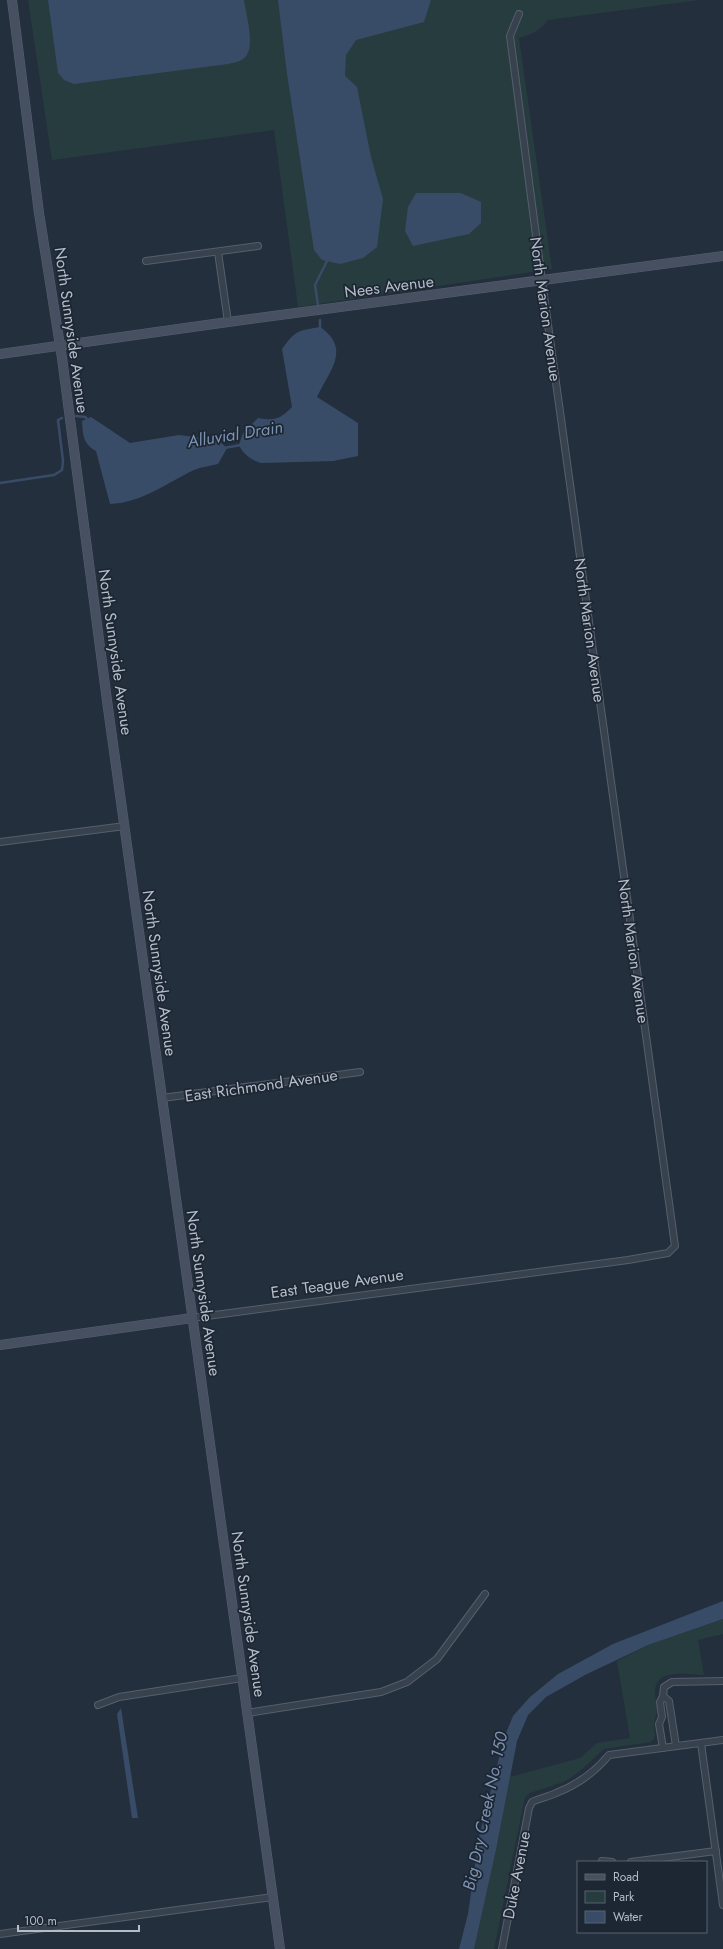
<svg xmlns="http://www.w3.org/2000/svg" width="723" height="1949" font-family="Jost,sans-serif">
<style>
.green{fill:#263c3f}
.water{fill:#394c67}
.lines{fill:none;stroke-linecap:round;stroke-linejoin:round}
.stream{stroke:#394c67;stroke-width:2.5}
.street-casing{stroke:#565f6c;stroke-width:8}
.secondary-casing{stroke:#565f6c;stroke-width:10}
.street{stroke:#38414e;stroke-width:6}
.secondary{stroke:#465061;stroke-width:9}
.labels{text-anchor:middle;stroke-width:3.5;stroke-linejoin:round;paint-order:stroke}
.street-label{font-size:16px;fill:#b4bcc9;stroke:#1d2633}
.water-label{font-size:17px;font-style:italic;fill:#7c92b1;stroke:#1d2633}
</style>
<rect width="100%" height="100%" fill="#242f3e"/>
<g class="green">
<path d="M28 0H699L548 20C540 31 532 34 519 38L552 269 298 307 274 130 52 160Z"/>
<path d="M723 1619V1634L698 1640 704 1675C689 1675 655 1667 655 1692 655 1698 657 1704 657 1710 657 1715 654 1720 654 1725 654 1732 658 1737 651 1742L604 1749 580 1771 566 1781 530 1793 525 1797 494 1949H474L496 1850 510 1777 580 1758 597 1743 630 1738 617 1661 648 1645Z"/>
</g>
<g class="water">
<path d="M48 0H244C246 15 257 50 243 59 239 62 232 63 228 64L74 84 64 80 58 73Z"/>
<polygon points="278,0 431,0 424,22 356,40 346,55 345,76 357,87 371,157 383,199 377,247 363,258 340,264 322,260 314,250 287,74"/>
<polygon points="416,193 461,193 481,202 481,223 469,234 413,246 405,231 408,207"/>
<path d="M320 327C352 349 329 371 317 397L358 423V456L333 461 261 463C251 460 243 454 239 445L243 433 258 418C275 421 280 419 292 407L282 349C296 330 297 331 320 327Z"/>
<path d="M91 417 130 443 179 435 218 440 227 448 218 464C210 466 201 467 194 470 166 483 142 503 110 504L96 451C83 444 83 435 82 421Z"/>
<polygon points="723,1601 723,1619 648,1645 585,1675 546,1697 528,1715 517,1741 496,1850 474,1949 459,1949 468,1914 479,1837 504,1738 513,1716 530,1697 558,1674 613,1644"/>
<polygon points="121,1708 138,1818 132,1818 117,1714"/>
</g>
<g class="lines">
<g class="stream">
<polyline points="318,305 315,285 328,259"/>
<polyline points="320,320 320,331"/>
<polyline points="76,416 85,417 88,420"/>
<polyline points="224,448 241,445"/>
<polyline points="0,483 54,475 62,470 63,461 58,420 62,418"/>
</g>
<g class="street-casing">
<g id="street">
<polyline points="218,252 228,322"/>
<polyline points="146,261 258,246"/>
<polyline points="0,842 125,826"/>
<polyline points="162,1098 360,1072"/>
<polyline points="192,1318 628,1260 668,1253 675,1246 542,281 510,36 519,14"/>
<polyline points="663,1696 669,1701 676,1746"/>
<polyline points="98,1705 119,1697 242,1678"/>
<polyline points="247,1713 381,1692 407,1682 437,1659 485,1594"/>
<polyline points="701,1743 723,1905"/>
<polyline points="663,1748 659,1724 662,1717 660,1702 663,1696 664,1687 672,1682 723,1681"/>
<polyline points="602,1861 612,1862"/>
<polyline points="631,1862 716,1851"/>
<polyline points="0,1934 273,1897"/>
<path d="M502 1949 529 1808 532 1802C540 1798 548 1797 556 1793 577 1785 594 1773 609 1755L723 1740"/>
</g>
</g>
<g class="secondary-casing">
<g id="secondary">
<polyline points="12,0 39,213 62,358 108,708 280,1949"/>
<polyline points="0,354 228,322 723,256"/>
<polyline points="0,1345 192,1318"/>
</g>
</g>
<use href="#street" class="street"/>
<use href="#secondary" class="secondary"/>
</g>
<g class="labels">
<g class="street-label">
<text transform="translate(389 286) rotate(-7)" y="6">Nees Avenue</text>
<text transform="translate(546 309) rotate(82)" y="6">North Marion Avenue</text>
<text transform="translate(72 330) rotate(82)" y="6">North Sunnyside Avenue</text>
<text transform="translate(590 630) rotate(82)" y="6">North Marion Avenue</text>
<text transform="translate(116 652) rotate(82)" y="6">North Sunnyside Avenue</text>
<text transform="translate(634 951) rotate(82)" y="6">North Marion Avenue</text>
<text transform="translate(160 973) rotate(82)" y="6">North Sunnyside Avenue</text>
<text transform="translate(261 1085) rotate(-8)" y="6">East Richmond Avenue</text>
<text transform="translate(337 1283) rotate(-8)" y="6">East Teague Avenue</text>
<text transform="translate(204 1293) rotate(82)" y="6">North Sunnyside Avenue</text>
<text transform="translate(249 1614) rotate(82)" y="6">North Sunnyside Avenue</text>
<text transform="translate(516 1875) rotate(-79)" y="6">Duke Avenue</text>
</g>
<g class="water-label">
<text transform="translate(235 434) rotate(-9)" y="6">Alluvial Drain</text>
<text transform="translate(485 1811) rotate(-78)" y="6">Big Dry Creek No. 150</text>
</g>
</g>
<rect x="577" y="1861" width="130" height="72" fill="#1d2633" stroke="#59626f"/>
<rect x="585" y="1874" width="20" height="6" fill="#465061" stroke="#59626f"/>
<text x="613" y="1881" font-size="12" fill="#b4bcc9">Road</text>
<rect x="585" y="1891" width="20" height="12" fill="#263c3f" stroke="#59626f"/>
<text x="613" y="1901" font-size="12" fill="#b4bcc9">Park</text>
<rect x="585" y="1911" width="20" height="12" fill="#394c67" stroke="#59626f"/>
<text x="613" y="1921" font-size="12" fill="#b4bcc9">Water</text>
<path d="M18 1925v6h121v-6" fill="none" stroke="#b4bcc9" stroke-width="2"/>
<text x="24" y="1925" font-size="12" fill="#b4bcc9" stroke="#1d2633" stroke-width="3" paint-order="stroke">100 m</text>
</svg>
